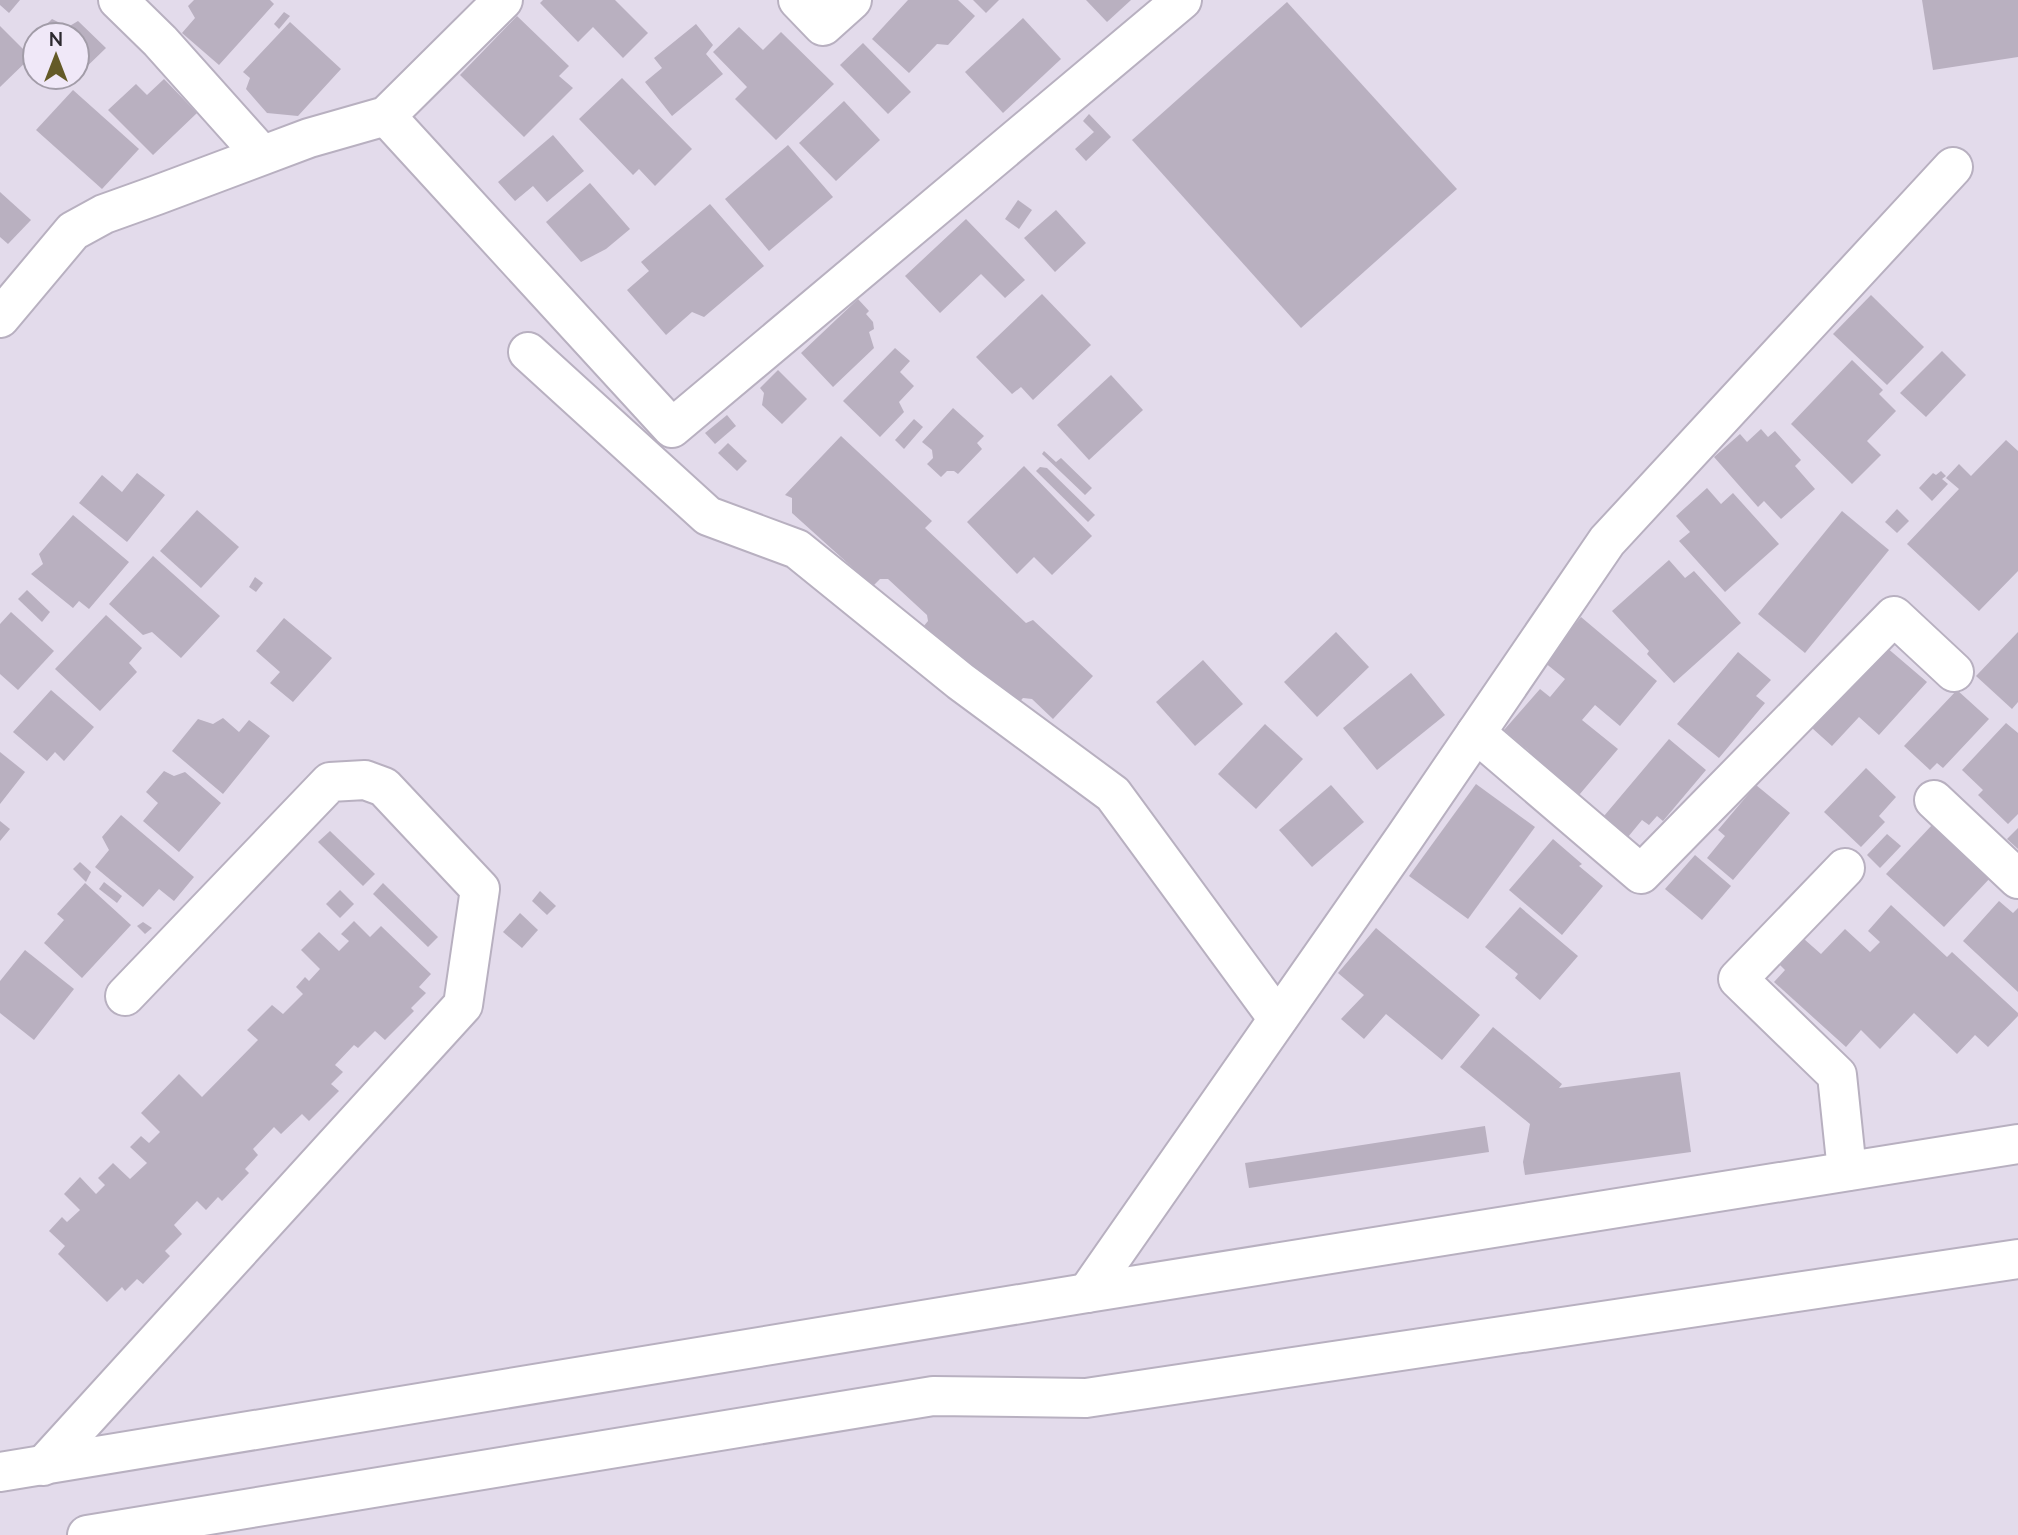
<svg xmlns="http://www.w3.org/2000/svg" width="2018" height="1535" font-family="Mulish,sans-serif">
<style>
.building{fill:#b9b0c0}
.lines{fill:none;stroke-linecap:round;stroke-linejoin:round}
.minor-casing{stroke:#b8b0c0;stroke-width:42}
.minor{stroke:#fff;stroke-width:38}
</style>
<rect width="100%" height="100%" fill="#e3dbeb"/>
<g class="building">
<polygon points="0,0 20,0 9,13 0,5"/>
<polygon points="194,0 270,0 274,4 219,65 182,33 195,18 188,6"/>
<polygon points="543,0 615,0 648,33 623,58 593,27 578,42 540,3"/>
<polygon points="908,0 958,0 975,16 948,45 937,44 909,73 872,39"/>
<polygon points="973,0 999,0 986,13"/>
<polygon points="1086,0 1131,0 1107,22"/>
<polygon points="1922,0 2018,0 2018,57 1933,70"/>
<polygon points="1287,2 1457,189 1301,328 1132,140"/>
<polygon points="284,12 290,16 279,29 274,24"/>
<polygon points="517,16 569,66 559,76 573,88 524,137 460,75"/>
<polygon points="1023,18 1061,59 1003,113 965,72"/>
<polygon points="52,19 68,27 78,21 106,48 77,76 77,35 36,35"/>
<polygon points="290,22 341,69 298,116 267,113 246,89 250,78 243,72"/>
<polygon points="696,24 713,45 706,54 723,74 672,116 645,82 662,68 654,58"/>
<polygon points="0,26 31,57 0,87"/>
<polygon points="739,27 763,50 781,32 834,84 776,140 735,99 747,87 713,52"/>
<polygon points="863,43 911,92 888,114 840,65"/>
<polygon points="622,78 692,149 655,186 639,169 633,175 579,119"/>
<polygon points="164,79 197,113 153,155 108,110 136,84 147,95"/>
<polygon points="73,90 139,149 102,189 36,130"/>
<polygon points="844,101 880,140 836,181 799,143"/>
<polygon points="1089,114 1111,137 1086,161 1075,149 1094,132 1083,121"/>
<polygon points="553,135 584,171 547,202 533,186 515,201 498,182"/>
<polygon points="788,145 833,197 769,251 725,199"/>
<polygon points="590,183 630,229 606,249 581,262 546,222"/>
<polygon points="0,192 31,220 8,244 0,237"/>
<polygon points="1018,200 1032,210 1019,229 1005,219"/>
<polygon points="710,204 764,266 704,317 692,312 666,335 627,290 649,271 641,262"/>
<polygon points="1056,210 1086,243 1055,272 1024,238"/>
<polygon points="966,219 1025,280 1005,298 981,274 940,313 905,276"/>
<polygon points="1042,294 1091,345 1033,400 1021,387 1012,394 976,357"/>
<polygon points="1871,295 1924,347 1887,385 1833,334"/>
<polygon points="858,299 869,311 866,314 873,322 874,329 869,332 874,348 833,387 801,353"/>
<polygon points="895,348 910,361 900,372 914,386 899,402 904,412 880,437 843,401"/>
<polygon points="1942,351 1966,375 1926,417 1900,393"/>
<polygon points="1852,360 1883,390 1879,394 1896,411 1867,441 1881,455 1852,484 1791,424"/>
<polygon points="778,370 807,399 782,424 762,405 764,393 760,388"/>
<polygon points="1111,375 1143,410 1089,460 1057,425"/>
<polygon points="953,408 984,436 977,443 982,449 958,474 954,471 947,471 941,477 927,464 933,458 932,450 922,442"/>
<polygon points="727,415 736,426 715,444 705,433"/>
<polygon points="914,419 923,427 904,449 895,440"/>
<polygon points="1761,429 1768,437 1775,431 1801,460 1795,466 1815,489 1781,519 1764,501 1758,507 1714,457 1740,434 1747,442"/>
<polygon points="841,436 932,521 925,528 1026,623 1033,620 1093,676 1053,719 1032,699 1023,698 1016,706 923,627 928,621 927,615 888,579 880,579 873,586 792,513 792,498 785,495"/>
<polygon points="2006,440 2018,451 2018,571 1979,611 1907,544 1959,489 1946,478 1959,464 1971,476"/>
<polygon points="728,443 747,461 737,471 718,453"/>
<polygon points="1044,451 1056,462 1061,458 1092,488 1085,495 1042,454"/>
<polygon points="1024,466 1092,536 1052,575 1034,557 1017,574 967,522"/>
<polygon points="1040,467 1047,468 1095,515 1088,522 1036,471"/>
<polygon points="1941,471 1946,476 1942,479 1948,484 1932,501 1919,488 1933,473 1936,475"/>
<polygon points="137,473 165,495 127,542 79,503 102,475 122,492"/>
<polygon points="1707,488 1721,504 1733,493 1779,544 1725,592 1679,541 1690,532 1676,516"/>
<polygon points="1897,509 1909,521 1897,533 1885,522"/>
<polygon points="197,510 239,547 201,588 160,551"/>
<polygon points="1842,511 1889,550 1805,653 1758,614"/>
<polygon points="73,515 129,562 89,609 79,601 73,608 31,574 43,564 39,554"/>
<polygon points="153,556 220,616 181,658 152,632 143,635 109,604"/>
<polygon points="1669,560 1685,578 1694,571 1741,623 1674,683 1647,654 1649,651 1612,611"/>
<polygon points="255,577 263,583 256,592 249,587"/>
<polygon points="27,590 50,612 42,622 18,599"/>
<polygon points="11,612 54,651 18,690 0,674 0,624"/>
<polygon points="106,615 142,648 129,663 137,672 100,711 55,669"/>
<polygon points="1581,617 1657,681 1620,726 1595,705 1582,720 1618,749 1574,801 1523,758 1529,751 1504,730 1540,689 1550,697 1565,679 1544,662"/>
<polygon points="284,618 332,658 293,702 270,683 280,672 256,651"/>
<polygon points="1336,632 1369,667 1317,717 1284,682"/>
<polygon points="2018,632 2018,702 2012,709 1976,676"/>
<polygon points="1886,647 1927,682 1879,735 1859,717 1832,746 1812,728"/>
<polygon points="1738,652 1771,680 1756,696 1765,703 1719,758 1677,724"/>
<polygon points="1203,660 1243,704 1195,746 1156,702"/>
<polygon points="1411,673 1445,715 1377,770 1343,728"/>
<polygon points="51,690 94,727 64,761 55,752 47,761 13,732"/>
<polygon points="1957,690 1989,719 1943,768 1937,763 1930,770 1904,746"/>
<polygon points="223,718 239,732 249,720 270,736 223,794 172,751 198,719 213,724"/>
<polygon points="2006,723 2018,733 2018,814 2008,824 1978,795 1983,790 1962,770"/>
<polygon points="1265,724 1303,759 1256,809 1218,774"/>
<polygon points="1669,739 1706,770 1663,821 1657,816 1649,825 1642,820 1623,843 1599,822"/>
<polygon points="0,752 25,772 0,804"/>
<polygon points="1866,768 1896,797 1879,816 1885,822 1861,847 1824,812"/>
<polygon points="164,771 174,776 185,772 221,803 179,852 143,821 158,803 146,792"/>
<polygon points="1476,784 1535,827 1468,919 1409,876"/>
<polygon points="1331,785 1364,822 1312,867 1279,830"/>
<polygon points="1756,785 1790,813 1733,880 1707,858 1725,836 1718,830"/>
<polygon points="121,815 194,877 174,901 159,889 143,907 95,867 109,850 102,837"/>
<polygon points="0,821 10,829 0,841"/>
<polygon points="1933,824 1991,877 1944,927 1886,874"/>
<polygon points="2018,828 2018,849 2007,839"/>
<polygon points="330,831 375,874 363,886 318,842"/>
<polygon points="1887,834 1901,846 1880,868 1867,855"/>
<polygon points="1553,839 1582,864 1579,866 1603,886 1562,935 1509,890"/>
<polygon points="1695,855 1731,886 1702,920 1665,889"/>
<polygon points="80,862 91,872 86,882 73,869"/>
<polygon points="104,882 122,896 117,903 99,889"/>
<polygon points="85,883 131,925 82,978 44,943 64,920 57,914"/>
<polygon points="383,883 438,937 428,947 373,894"/>
<polygon points="340,890 354,904 340,918 326,904"/>
<polygon points="540,891 556,906 547,915 532,901"/>
<polygon points="1999,901 2013,913 2018,908 2018,992 1963,941"/>
<polygon points="1891,905 1947,957 1952,952 2018,1013 2018,1016 1988,1047 1975,1035 1957,1054 1914,1013 1880,1049 1861,1030 1846,1047 1774,982 1785,970 1780,965 1804,939 1821,954 1845,929 1870,952 1880,942 1868,931"/>
<polygon points="1520,907 1578,956 1540,1000 1515,978 1518,974 1485,947"/>
<polygon points="520,913 538,930 522,948 503,932"/>
<polygon points="354,921 370,937 381,926 431,974 419,987 426,993 411,1008 414,1011 385,1040 375,1031 358,1048 354,1045 335,1065 343,1072 331,1084 339,1091 309,1121 302,1114 281,1134 274,1127 253,1149 258,1155 245,1169 249,1173 222,1201 218,1197 206,1210 197,1201 174,1225 182,1234 165,1251 170,1256 143,1284 137,1279 125,1291 122,1287 107,1302 58,1254 65,1246 49,1231 62,1217 67,1222 80,1210 64,1194 80,1177 96,1194 105,1185 98,1178 113,1163 130,1179 147,1163 130,1147 141,1136 149,1143 160,1132 141,1113 179,1074 202,1097 258,1040 247,1030 272,1005 283,1014 303,994 296,987 305,977 309,981 320,969 301,950 319,932 339,951 349,941 341,934"/>
<polygon points="143,922 152,928 145,934 137,926"/>
<polygon points="1376,928 1480,1015 1442,1060 1386,1014 1364,1039 1341,1019 1364,995 1338,973"/>
<polygon points="25,950 74,989 34,1040 0,1013 0,981"/>
<polygon points="1493,1027 1562,1084 1559,1088 1680,1072 1691,1152 1525,1175 1523,1162 1530,1124 1460,1067"/>
<polygon points="1485,1126 1489,1152 1249,1188 1245,1163"/>
</g>
<g class="lines">
<g class="minor-casing">
<g id="minor">
<polyline points="118,0 160,41 262,155"/>
<polyline points="798,0 823,26 852,0"/>
<polyline points="386,116 672,428 1182,0"/>
<polyline points="0,318 73,231 104,214 157,195 309,138 386,116 503,0"/>
<polyline points="528,352 708,516 797,549 960,681 1113,794 1270,1008 1279,1017"/>
<polyline points="1476,733 1641,874 1894,616 1954,672"/>
<polyline points="1934,800 2018,879"/>
<polyline points="1845,868 1738,979 1837,1075 1847,1171"/>
<polyline points="1087,1293 1405,837 1607,541 1953,167"/>
<polyline points="43,1466 463,1005 480,889 384,787 365,780 330,782 125,996"/>
<polyline points="0,1472 1087,1293 2018,1144"/>
<polyline points="87,1535 933,1396 1086,1398 2018,1259"/>
</g>
</g>
<use href="#minor" class="minor"/>
</g>
<g transform="translate(56 56)"><circle r="33" fill="#f0e8f8" stroke="#a29ca8" stroke-width="2"/>
<path d="M0-5L12 26L0 18L-12 26Z" fill="#645a27"/>
<text y="-10" font-size="19" font-weight="bold" text-anchor="middle" fill="#2c292f">N</text>
</g>
</svg>
